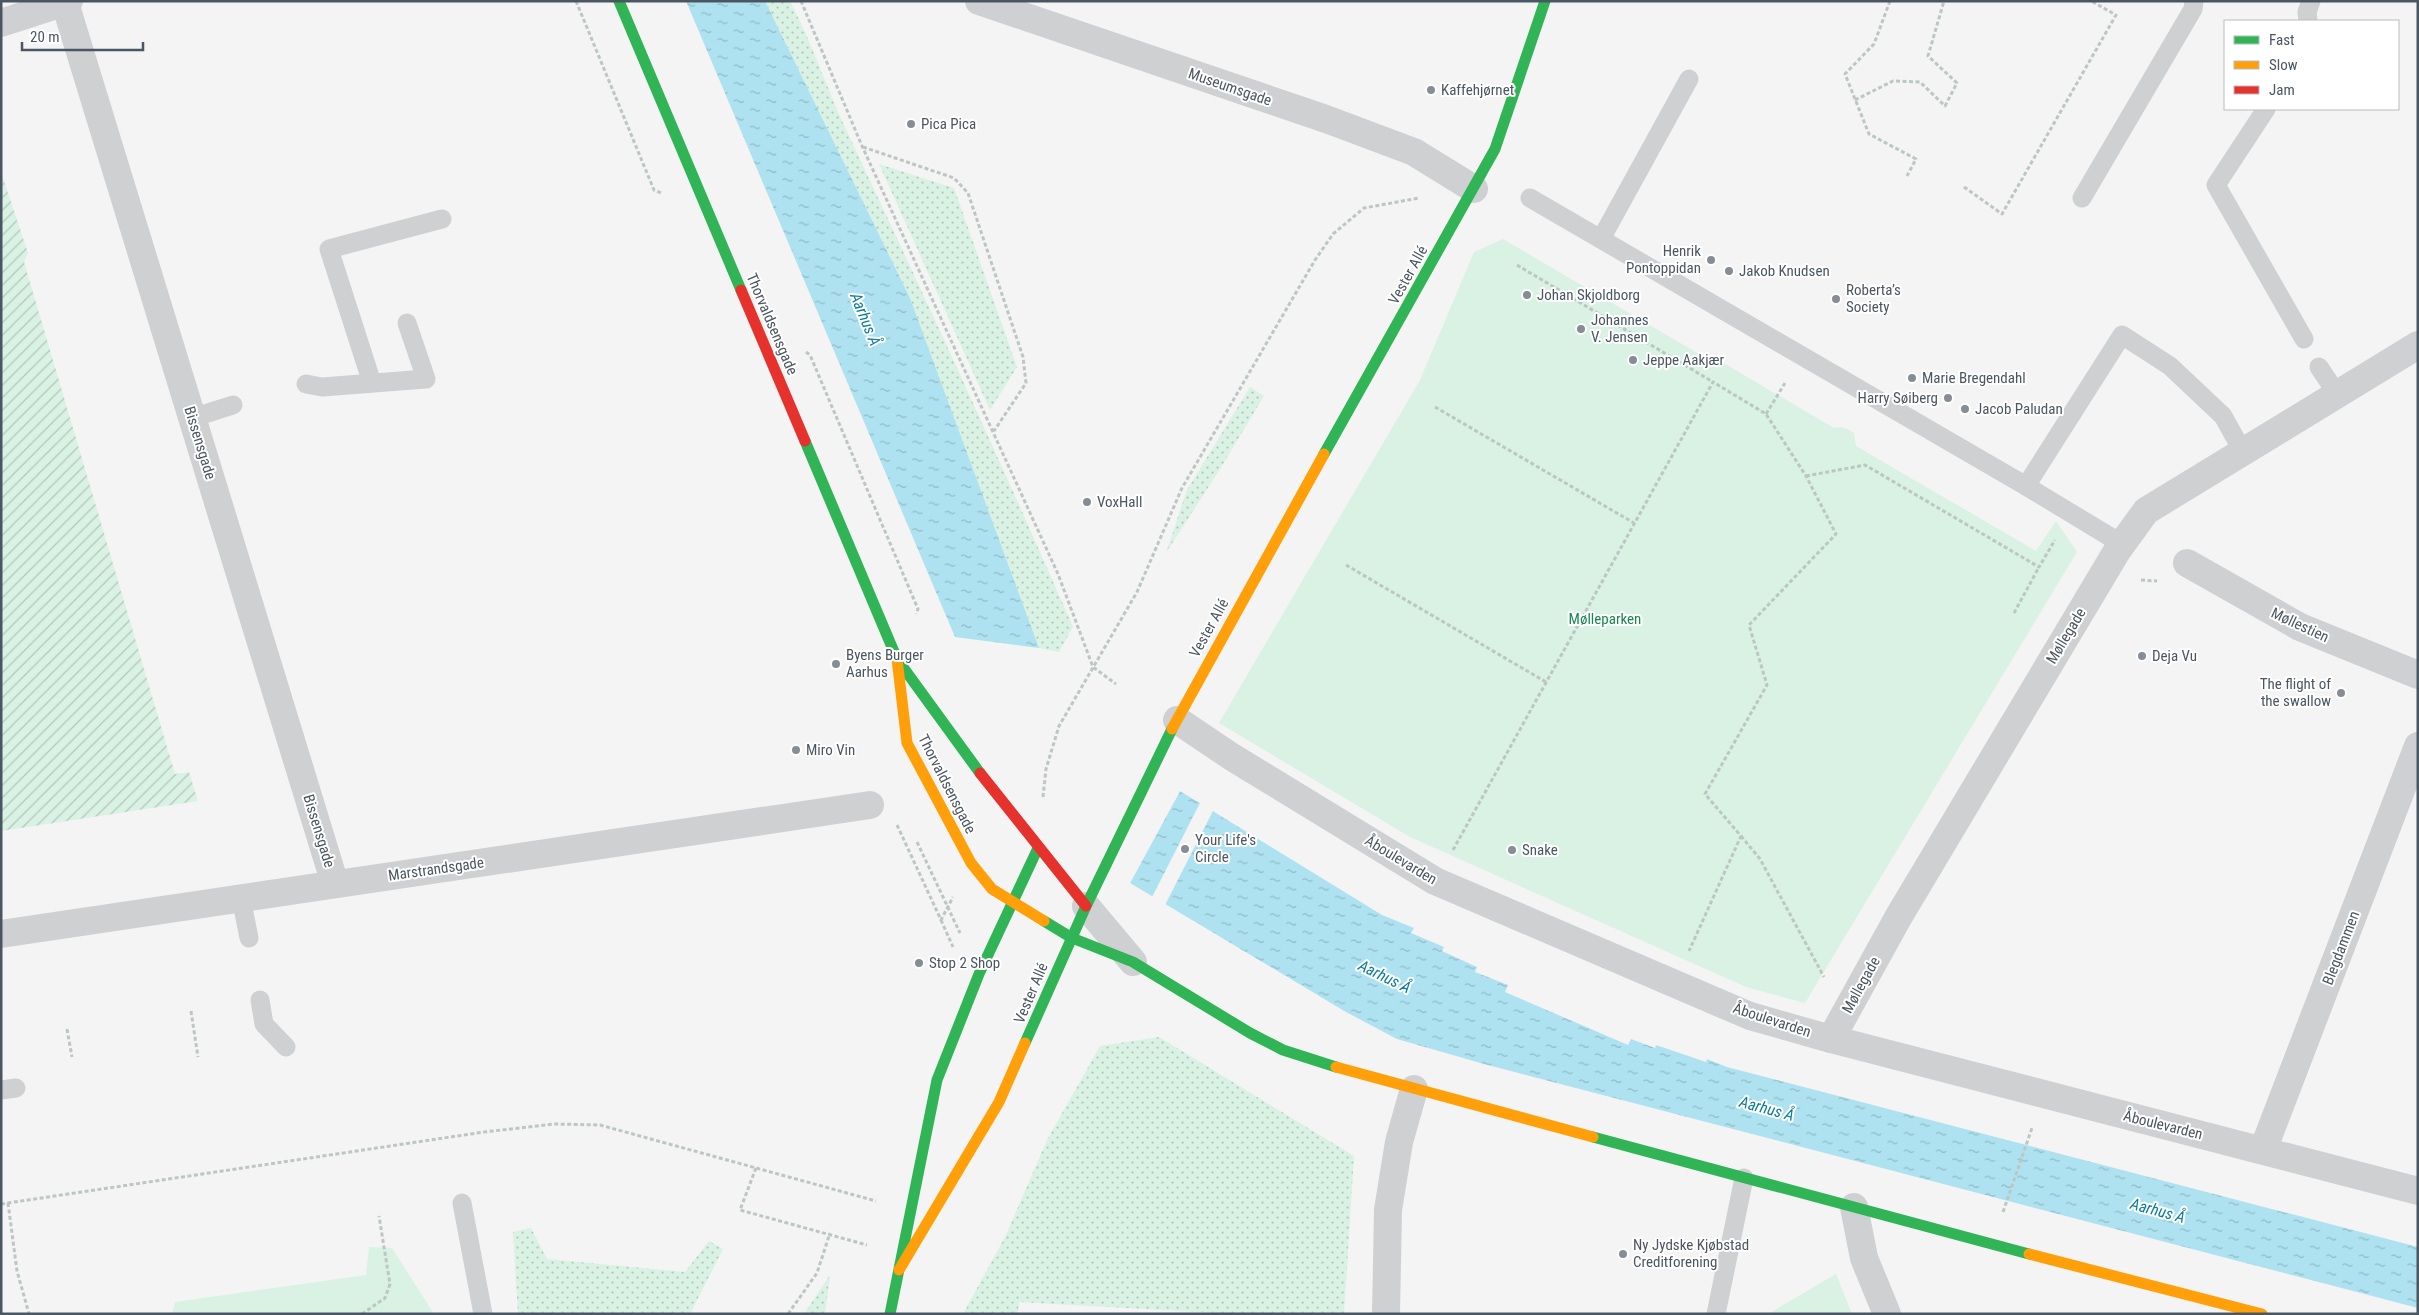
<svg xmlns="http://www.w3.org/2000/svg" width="2419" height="1315" font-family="'Roboto Condensed',sans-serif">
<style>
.grass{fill:url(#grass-dots)}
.park{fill:#d9f2e3}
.garden{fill:url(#garden-furrows)}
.water{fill:url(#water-ripples)}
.pier{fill:#f4f4f4}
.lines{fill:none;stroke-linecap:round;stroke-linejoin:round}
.path{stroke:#bcc7c4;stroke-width:3;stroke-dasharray:4 2.5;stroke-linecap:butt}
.lane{stroke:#ced0d2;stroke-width:19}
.street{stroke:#ced0d2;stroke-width:28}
.fast{stroke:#30b455;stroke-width:11}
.slow{stroke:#ff9f0a;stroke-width:11}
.jam{stroke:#e5322d;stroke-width:11}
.poi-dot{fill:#868d94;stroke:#fff;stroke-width:2}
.labels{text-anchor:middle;stroke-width:4;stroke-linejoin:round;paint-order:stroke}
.street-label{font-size:15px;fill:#4a5661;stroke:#fff}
.poi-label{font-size:15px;fill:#4a5661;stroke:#fff;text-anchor:start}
.park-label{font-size:15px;fill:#17864f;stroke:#fff}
.water-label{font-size:16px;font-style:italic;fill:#0c7c9b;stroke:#fff}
</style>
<defs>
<pattern id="grass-dots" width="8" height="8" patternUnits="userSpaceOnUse" patternTransform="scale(1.25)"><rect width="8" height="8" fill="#d9f2e3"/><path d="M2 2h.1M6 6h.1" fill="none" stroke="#b2c7bb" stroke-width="1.8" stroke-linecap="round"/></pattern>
<pattern id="garden-furrows" width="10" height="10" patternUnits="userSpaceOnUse" patternTransform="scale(1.25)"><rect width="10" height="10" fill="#d9f2e3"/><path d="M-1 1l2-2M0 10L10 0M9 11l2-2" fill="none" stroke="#b2c7bb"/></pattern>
<pattern id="water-ripples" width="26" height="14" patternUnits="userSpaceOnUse" patternTransform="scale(1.25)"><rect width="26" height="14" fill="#aee2f0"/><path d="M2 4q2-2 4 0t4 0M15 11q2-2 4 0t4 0" fill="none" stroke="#90bac6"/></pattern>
</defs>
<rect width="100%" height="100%" fill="#f4f4f4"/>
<g class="grass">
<path d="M765 1H790C813 45 828 92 849 136 926 299 1001 462 1073 627L1059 652 1039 648 910 298Z"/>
<polygon points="879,164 954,188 1017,367 990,410"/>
<polygon points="1250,387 1264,396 1220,469 1166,553 1187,490"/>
<polygon points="1159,1037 1354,1156 1344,1314 1235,1314 1019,1302 1018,1314 963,1314 1006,1235 1047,1140 1100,1046"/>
<polygon points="531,1228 547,1259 685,1272 709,1241 723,1249 690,1314 518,1314 513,1232"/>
<polygon points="830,1275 825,1314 804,1314"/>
</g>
<g class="park">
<path d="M1503 239 1706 358 1712 356 1834 428C1842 426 1847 428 1854 433L1856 446 2036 551 2056 521 2077 552 1805 1003 1746 987 1410 837 1219 723 1420 380 1474 252Z"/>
<polygon points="369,1247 392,1248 434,1314 172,1314 175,1302 366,1275"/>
<polygon points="1836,1274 1852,1314 1768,1314"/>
</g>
<polygon class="garden" points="1,172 28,253 24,262 175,774 189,772 198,801 1,831"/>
<g class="water">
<polygon points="686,1 765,1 910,298 1039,648 955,637"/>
<polygon points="1180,791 1382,915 1414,928 1411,933 1444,947 1442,951 1477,967 1475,972 1508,985 1505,992 1628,1045 1631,1039 1655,1048 1656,1045 1706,1062 1707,1059 1727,1067 2418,1247 2418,1308 1484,1064 1397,1039 1346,1012 1130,883"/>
</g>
<g class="pier">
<polygon points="1178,790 1180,791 1130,883 1128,881"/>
<polygon points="1201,801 1214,809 1164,907 1151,899"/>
</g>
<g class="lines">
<g class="path">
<polyline points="576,1 654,190 661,193"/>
<polyline points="801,1 862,146 1058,574 1093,667 1116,684"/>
<polyline points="1890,1 1874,44 1845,74 1869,134 1916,159 1907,176"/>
<polyline points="1855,100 1893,81 1920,82 1945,106 1957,83 1928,56 1944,1"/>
<polyline points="863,147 954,178 968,193 1023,357 1026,383 994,431"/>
<polyline points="1964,187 2002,214 2116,15 2091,1"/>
<polyline points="1517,265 1713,382"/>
<polyline points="806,352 810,355 918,609 916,614"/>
<polyline points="1435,407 1634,523"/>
<polyline points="1766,414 1785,383"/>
<polyline points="1806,476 1865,465 2039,567 2055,540"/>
<polyline points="1346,565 1546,682"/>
<polyline points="2141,580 2157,581"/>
<polyline points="2014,613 2039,567"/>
<polyline points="1043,797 1046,769 1059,726 1137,592 1182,488 1315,260 1333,234 1364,208 1419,198"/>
<polyline points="897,825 941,920 953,897"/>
<polyline points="1741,836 1760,859 1824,977"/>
<polyline points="917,842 960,933"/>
<polyline points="1453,850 1713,382 1766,414 1806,476 1836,534 1749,625 1767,685 1705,794 1741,836 1689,951"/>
<polyline points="941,920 953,947"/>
<polyline points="191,1011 198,1057"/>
<polyline points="67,1029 72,1057"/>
<polyline points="756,1168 740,1210 867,1245"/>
<polyline points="8,1203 17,1271 29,1314"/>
<polyline points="1,1204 484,1132 554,1124 600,1125 876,1201"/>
<polyline points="2003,1212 2032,1128"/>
<polyline points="362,1314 385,1298 390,1284 379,1216"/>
<polyline points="788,1314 817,1273 830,1233"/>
</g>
<g class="lane">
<polyline points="2308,21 2307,12 2311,1"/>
<polyline points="2266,109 2216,185 2304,339"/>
<polyline points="1530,198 2026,486 2122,544"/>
<polyline points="2082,198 2193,9 2194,1"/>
<polyline points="1601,239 1689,79"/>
<polyline points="2319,367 2337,394"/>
<polyline points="372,383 329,249 442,219"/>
<polyline points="306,384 322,387 426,379 407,323"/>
<polyline points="192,418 233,405"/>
<polyline points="2026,486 2122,335 2170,366 2223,416 2243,452"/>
<polyline points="241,898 249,938"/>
<polyline points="260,1000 264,1024 286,1047"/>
<polyline points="1,1090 16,1088"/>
<polyline points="462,1203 483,1314"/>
<polyline points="1716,1314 1744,1178"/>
</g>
<g class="street">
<polyline points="979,1 1326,119 1414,152 1474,189"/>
<polyline points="65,3 335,884"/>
<polyline points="1,23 69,1"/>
<polyline points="2187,563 2300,627 2418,675"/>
<polyline points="1177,720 1232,757 1435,881 1750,1016 1831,1039 2418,1191"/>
<polyline points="1086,906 1133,962"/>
<polyline points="1,934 870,805"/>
<polyline points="1831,1039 1899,916 2117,551 2146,511 2418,345"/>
<polyline points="2263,1150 2418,746"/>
<polyline points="1854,1207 1864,1258 1887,1314"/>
<polyline points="1386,1314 1388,1210 1399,1142 1414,1089"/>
</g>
<g class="fast">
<polyline points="619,1 741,290"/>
<polyline points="805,441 897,659 980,773"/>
<polyline points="1324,454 1495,149 1545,1"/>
<polyline points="1044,921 1072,938 1133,962 1250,1033 1283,1050 1336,1067"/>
<polyline points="1025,1043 1086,906 1172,729"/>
<polyline points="1593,1137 2029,1254"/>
<polyline points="890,1314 937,1080 979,974 1038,848"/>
</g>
<g class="slow">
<polyline points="897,659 907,743 971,863 992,889 1044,921"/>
<polyline points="1172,729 1324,454"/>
<polyline points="1336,1067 1593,1137"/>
<polyline points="2029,1254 2262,1314"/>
<polyline points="899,1270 999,1102 1025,1043"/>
</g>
<g class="jam">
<polyline points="741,290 805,441"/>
<polyline points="980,773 1086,906"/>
</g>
</g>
<g class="poi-dot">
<circle cx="1431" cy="90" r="5"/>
<circle cx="911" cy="124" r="5"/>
<circle cx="1711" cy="260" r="5"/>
<circle cx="1729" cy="271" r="5"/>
<circle cx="1527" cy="295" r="5"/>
<circle cx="1836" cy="299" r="5"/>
<circle cx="1581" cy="329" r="5"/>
<circle cx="1633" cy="360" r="5"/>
<circle cx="1912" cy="378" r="5"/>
<circle cx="1948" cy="398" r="5"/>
<circle cx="1965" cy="409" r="5"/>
<circle cx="1087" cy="502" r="5"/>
<circle cx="2142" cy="656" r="5"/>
<circle cx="836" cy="664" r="5"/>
<circle cx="2341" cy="693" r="5"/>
<circle cx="796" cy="750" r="5"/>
<circle cx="1185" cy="849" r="5"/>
<circle cx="1512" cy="850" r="5"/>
<circle cx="919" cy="963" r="5"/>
<circle cx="1623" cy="1254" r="5"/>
</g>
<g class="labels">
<g class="street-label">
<text transform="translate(1230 87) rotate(19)" y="5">Museumsgade</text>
<text transform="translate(1408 275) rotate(-61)" y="5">Vester Allé</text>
<text transform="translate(772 324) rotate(67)" y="5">Thorvaldsensgade</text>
<text transform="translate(200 443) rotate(73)" y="5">Bissensgade</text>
<text transform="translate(2300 625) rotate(25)" y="5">Møllestien</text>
<text transform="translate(1209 628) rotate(-61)" y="5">Vester Allé</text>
<text transform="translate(2066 636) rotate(-59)" y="5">Møllegade</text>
<text transform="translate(947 784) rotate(63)" y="5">Thorvaldsensgade</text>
<text transform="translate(319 831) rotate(73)" y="5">Bissensgade</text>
<text transform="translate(1401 860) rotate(31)" y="5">Åboulevarden</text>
<text transform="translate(436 869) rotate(-8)" y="5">Marstrandsgade</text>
<text transform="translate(2341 948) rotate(-69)" y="5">Blegdammen</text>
<text transform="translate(1861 985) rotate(-61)" y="5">Møllegade</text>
<text transform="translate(1031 993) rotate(-67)" y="5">Vester Allé</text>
<text transform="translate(1772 1020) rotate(18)" y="5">Åboulevarden</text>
<text transform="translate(2163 1125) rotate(14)" y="5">Åboulevarden</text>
</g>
<g class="poi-label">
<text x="1441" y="95">Kaffehjørnet</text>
<text x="921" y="129">Pica Pica</text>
<text x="1701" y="256" text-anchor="end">Henrik<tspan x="1701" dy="17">Pontoppidan</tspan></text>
<text x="1739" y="276">Jakob Knudsen</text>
<text x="1846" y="295">Roberta’s<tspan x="1846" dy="17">Society</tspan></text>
<text x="1537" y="300">Johan Skjoldborg</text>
<text x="1591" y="325">Johannes<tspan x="1591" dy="17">V. Jensen</tspan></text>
<text x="1643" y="365">Jeppe Aakjær</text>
<text x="1922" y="383">Marie Bregendahl</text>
<text x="1938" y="403" text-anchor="end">Harry Søiberg</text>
<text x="1975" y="414">Jacob Paludan</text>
<text x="1097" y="507">VoxHall</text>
<text x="846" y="660">Byens Burger<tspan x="846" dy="17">Aarhus</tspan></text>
<text x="2152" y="661">Deja Vu</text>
<text x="2331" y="689" text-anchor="end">The flight of<tspan x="2331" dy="17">the swallow</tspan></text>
<text x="806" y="755">Miro Vin</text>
<text x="1195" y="845">Your Life's<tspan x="1195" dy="17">Circle</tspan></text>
<text x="1522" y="855">Snake</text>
<text x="929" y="968">Stop 2 Shop</text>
<text x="1633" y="1250">Ny Jydske Kjøbstad<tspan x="1633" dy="17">Creditforening</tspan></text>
</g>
<g class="park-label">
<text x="1605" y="624">Mølleparken</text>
</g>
<g class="water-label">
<text transform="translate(866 319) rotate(68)" y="6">Aarhus Å</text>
<text transform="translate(1385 976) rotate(26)" y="6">Aarhus Å</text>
<text transform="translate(1767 1108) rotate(15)" y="6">Aarhus Å</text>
<text transform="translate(2158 1210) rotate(15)" y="6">Aarhus Å</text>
</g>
</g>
<rect width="2419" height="1315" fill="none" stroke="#4a5661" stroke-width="5"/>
<rect x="2224" y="20" width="175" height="90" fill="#ffffff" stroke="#b7bbc0"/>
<rect x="2234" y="36" width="25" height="8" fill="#30b455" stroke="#b7bbc0"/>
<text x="2269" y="45" font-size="15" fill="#4a5661">Fast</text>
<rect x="2234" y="61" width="25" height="8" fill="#ff9f0a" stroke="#b7bbc0"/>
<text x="2269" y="70" font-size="15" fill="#4a5661">Slow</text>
<rect x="2234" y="86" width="25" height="8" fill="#e5322d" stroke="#b7bbc0"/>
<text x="2269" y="95" font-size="15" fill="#4a5661">Jam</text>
<path d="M22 42v8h121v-8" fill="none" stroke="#4a5661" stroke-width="2.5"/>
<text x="30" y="42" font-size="15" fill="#4a5661" stroke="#ffffff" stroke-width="4" paint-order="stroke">20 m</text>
</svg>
